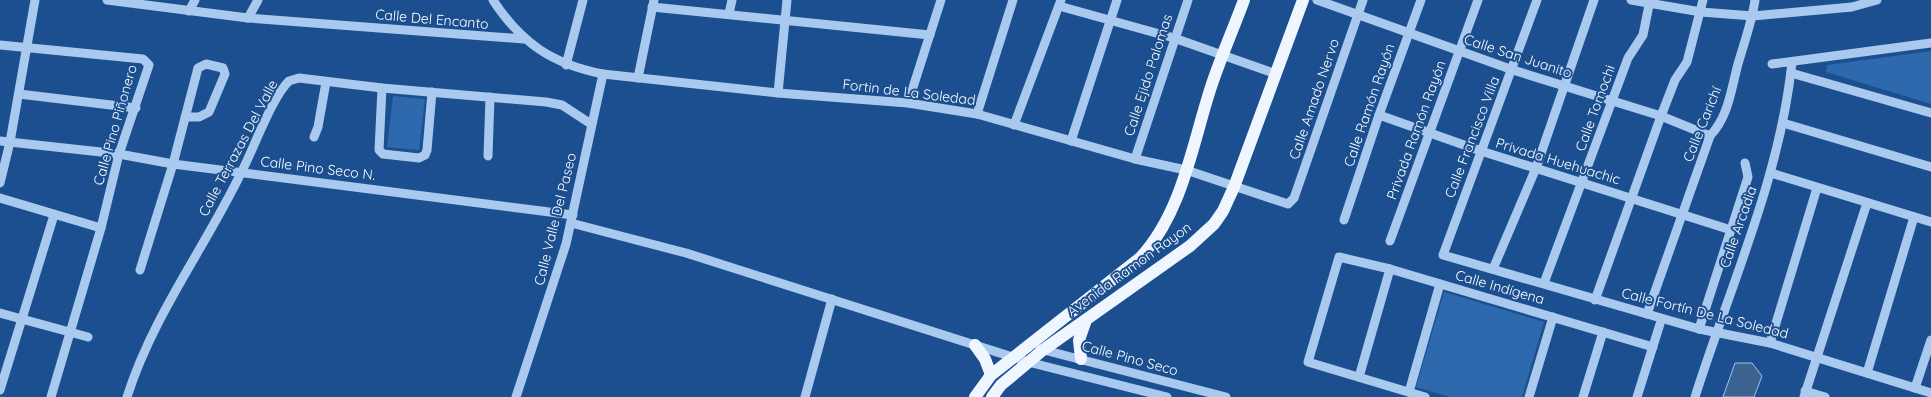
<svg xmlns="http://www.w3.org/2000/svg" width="1931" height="397" font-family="Quicksand,sans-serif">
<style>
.green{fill:#2e69ad}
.water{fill:#3c6290;stroke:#9cc4f0}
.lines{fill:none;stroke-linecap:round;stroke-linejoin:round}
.minor{stroke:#a9c9ee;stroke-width:9}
.major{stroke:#f0f6ff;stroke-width:12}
.labels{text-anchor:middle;stroke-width:4;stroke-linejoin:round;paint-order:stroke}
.street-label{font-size:14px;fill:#fff;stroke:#1b4f8f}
</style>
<rect width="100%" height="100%" fill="#1b4f8f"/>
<g class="green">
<polygon points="1931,51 1931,104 1826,72 1827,65"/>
<polygon points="393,96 425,99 419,150 387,147"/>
<polygon points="1444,292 1544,322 1522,397 1450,397 1416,387"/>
</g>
<polygon class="water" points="1735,363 1752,363 1762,376 1754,397 1723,397"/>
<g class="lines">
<g class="minor">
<polyline points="107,0 248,18 524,39"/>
<path d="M493 0C521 43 552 64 603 74L778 93 908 103 977 114 1135 159 1186 170 1288 204 1294 198 1363 0"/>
<polyline points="1317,0 1513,70 1661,116 1710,136"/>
<polyline points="1537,0 1443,255 1699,329 1770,343 1931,393"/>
<polyline points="1631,0 1701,12 1753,16 1852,7 1877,0"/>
<polyline points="1059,6 1174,38 1276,74"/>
<polyline points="652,7 930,35"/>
<polyline points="189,11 195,0"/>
<polyline points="729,14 732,0"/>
<polyline points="248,18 258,0"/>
<polyline points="0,45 143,59 149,65 119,154 101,228 51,397"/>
<polyline points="1772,64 1931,43"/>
<polyline points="566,65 583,0"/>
<polyline points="1791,73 1931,113"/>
<polyline points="638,78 654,0"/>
<polyline points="382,88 379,150 383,154 419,158 425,155 427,150 432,92"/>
<polyline points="778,93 787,0"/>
<polyline points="19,94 136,108"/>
<polyline points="908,103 941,0"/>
<polyline points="977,114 1013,0"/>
<polyline points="1379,115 1481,151 1731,230"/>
<polyline points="1783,123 1931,167"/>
<polyline points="1014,125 1061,0"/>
<polyline points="314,137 318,127 326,82"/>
<polyline points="0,141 119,154 173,164 573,215"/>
<polyline points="1071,141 1117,0"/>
<polyline points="488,156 490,97"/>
<polyline points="1135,159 1188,0"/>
<polyline points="1771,173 1931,222"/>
<polyline points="0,183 10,142 35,0"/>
<polyline points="0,198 101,228"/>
<polyline points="1344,220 1379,115 1421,0"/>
<polyline points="571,223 686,253 1028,362 1167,397"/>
<polyline points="1390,241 1478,0"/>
<polyline points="1493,269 1536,168 1594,0"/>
<polyline points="140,270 173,164 198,68 206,64 223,68 225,74 209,112 199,117 185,117"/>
<polyline points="1544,283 1628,58 1643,35 1650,0"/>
<polyline points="1595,300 1661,116 1675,80 1687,62 1703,0"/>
<polyline points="0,313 88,337"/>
<path d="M1647 314 1710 136C1729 116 1731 89 1738 64 1744 43 1752 22 1755 0"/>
<polyline points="1699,329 1748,177 1745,163"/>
<polyline points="1770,343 1817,188"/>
<polyline points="1040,349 1226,397"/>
<polyline points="1867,373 1914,217"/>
<polyline points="1359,377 1390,269"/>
<polyline points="1915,388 1931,340"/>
<polyline points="0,390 54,215"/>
<polyline points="1805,391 1825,397"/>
<polyline points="1409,392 1440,284"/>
<path d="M127 397C153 315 205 248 242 171 254 148 272 97 289 81L299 78 382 88 546 102 562 105 591 124"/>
<polyline points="516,397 566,244 603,74"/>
<polyline points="805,397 832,299"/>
<polyline points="1425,397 1308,362 1339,257 1390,269 1653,347"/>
<polyline points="1529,397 1553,317"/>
<polyline points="1583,397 1603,332"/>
<polyline points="1637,397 1660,324"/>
<path d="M1695 397C1730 286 1780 178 1792 62"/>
<polyline points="1804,397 1867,203"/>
</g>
<g class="major">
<polyline points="975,345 985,359 991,375"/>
<polyline points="1081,359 1079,340 1086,320"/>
<path d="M975 397 991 375 1140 258C1182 213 1192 146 1210 90 1220 59 1233 30 1244 0"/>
<polyline points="992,397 1001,385 1043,350 1190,246 1214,224 1223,211 1234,187 1303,0"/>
</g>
</g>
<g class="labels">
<g class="street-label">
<text transform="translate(432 19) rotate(5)" y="5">Calle Del Encanto</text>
<text transform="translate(1518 56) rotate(18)" y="5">Calle San Juanito</text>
<text transform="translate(1148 75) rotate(-72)" y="5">Calle Ejido Palomas</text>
<text transform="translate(909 92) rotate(7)" y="5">Fortin de La Soledad</text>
<text transform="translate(1314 99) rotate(-71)" y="5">Calle Amado Nervo</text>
<text transform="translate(1369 105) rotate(-71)" y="5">Calle Ramón Rayón</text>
<text transform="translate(1595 108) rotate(-70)" y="5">Calle Tomochi</text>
<text transform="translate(1702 124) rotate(-68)" y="5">Calle Carichí</text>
<text transform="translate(115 125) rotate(-74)" y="5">Calle Pino Piñonero</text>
<text transform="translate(1416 130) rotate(-70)" y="5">Privada Ramón Rayón</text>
<text transform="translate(1472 137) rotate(-69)" y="5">Calle Francisco Villa</text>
<text transform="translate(238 148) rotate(-62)" y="5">Calle Terrazas Del Valle</text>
<text transform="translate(1558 161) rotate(17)" y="5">Privada Huehuachic</text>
<text transform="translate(318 168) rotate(7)" y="5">Calle Pino Seco N.</text>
<text transform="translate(555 219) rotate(-76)" y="5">Calle Valle Del Paseo</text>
<text transform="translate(1738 227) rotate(-71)" y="5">Calle Arcadia</text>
<text transform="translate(1129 269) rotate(-36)" y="5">Avenida Ramon Rayon</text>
<text transform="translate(1500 287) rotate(16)" y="5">Calle Indígena</text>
<text transform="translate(1705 313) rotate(14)" y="5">Calle Fortín De La Soledad</text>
<text transform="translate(1130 358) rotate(15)" y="5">Calle Pino Seco</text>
</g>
</g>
</svg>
